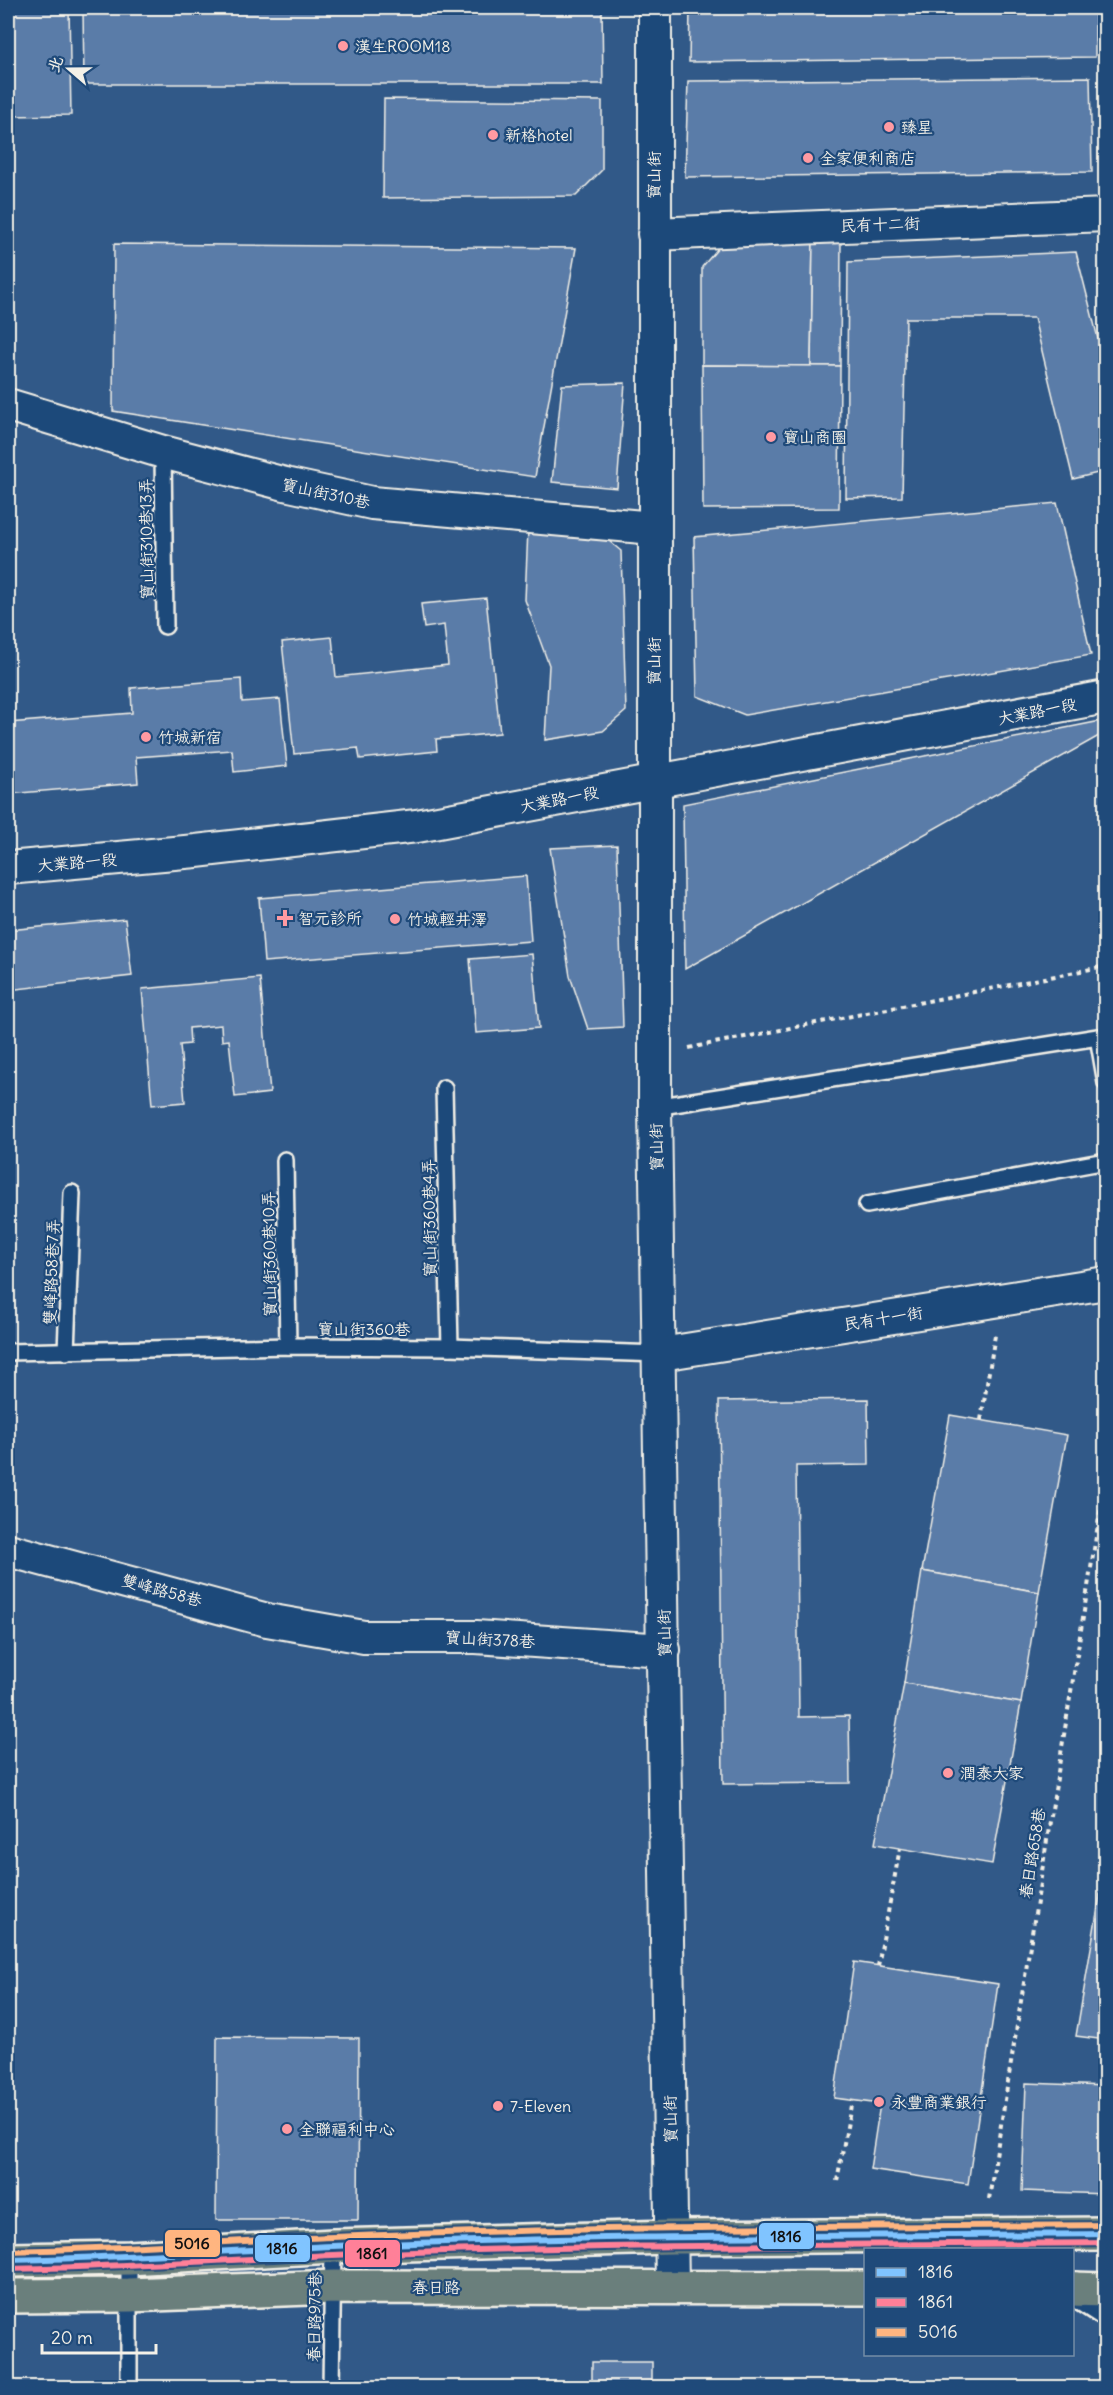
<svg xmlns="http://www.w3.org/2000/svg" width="1113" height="2395" font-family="Delius,'LXGW WenKai TC',sans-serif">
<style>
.building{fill:#5a7ba8;stroke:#f4f1e8;stroke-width:1.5}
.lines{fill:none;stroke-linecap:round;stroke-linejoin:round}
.lane-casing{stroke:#f4f1e8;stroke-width:20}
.street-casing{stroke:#f4f1e8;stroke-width:36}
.secondary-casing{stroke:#f4f1e8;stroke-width:38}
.primary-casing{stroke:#f4f1e8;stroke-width:38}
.path{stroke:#f4f1e8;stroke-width:4;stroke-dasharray:4.5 4.5;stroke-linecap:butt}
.lane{stroke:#1f4a7a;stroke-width:15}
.street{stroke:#1f4a7a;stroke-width:32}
.secondary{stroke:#1f4a7a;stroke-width:33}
.primary{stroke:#6b7f7c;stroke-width:33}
.bus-1-casing{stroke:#1f4a7a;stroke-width:10}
.bus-2-casing{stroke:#1f4a7a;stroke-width:10}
.bus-3-casing{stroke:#1f4a7a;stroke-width:10}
.bus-1{stroke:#80c4ff;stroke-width:6}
.bus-2{stroke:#ff8098;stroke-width:6}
.bus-3{stroke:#ffb580;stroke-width:6}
.poi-dot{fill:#ff9aa2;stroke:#1f4a7a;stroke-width:2}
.labels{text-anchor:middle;stroke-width:4.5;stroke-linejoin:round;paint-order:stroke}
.poi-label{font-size:16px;fill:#f4f1e8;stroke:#1f4a7a;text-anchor:start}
.street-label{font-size:16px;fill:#f4f1e8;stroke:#1f4a7a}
.line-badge{stroke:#1f4a7a;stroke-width:2}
.pale-badge-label{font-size:16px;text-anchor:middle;font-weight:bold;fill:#111}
</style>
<rect width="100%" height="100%" fill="#315988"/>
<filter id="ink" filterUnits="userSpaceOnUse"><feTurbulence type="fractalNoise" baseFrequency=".0167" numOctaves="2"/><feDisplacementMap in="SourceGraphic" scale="12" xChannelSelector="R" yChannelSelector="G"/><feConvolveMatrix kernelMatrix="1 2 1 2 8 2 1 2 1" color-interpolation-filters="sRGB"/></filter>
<g filter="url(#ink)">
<g class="building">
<polygon points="8,8 69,8 71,115 8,116"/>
<polygon points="83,8 602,8 603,84 84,84"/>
<polygon points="690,8 1095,8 1095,57 689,62"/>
<polygon points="1090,77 1092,172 685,177 688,81"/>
<polygon points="384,99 602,101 602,170 576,196 383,198"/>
<polygon points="813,238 811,366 702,365 702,267 726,239"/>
<polygon points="813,238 841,238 840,366 811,366"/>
<polygon points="114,244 576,248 535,477 113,411"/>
<polygon points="1076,252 1106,370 1106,471 1073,479 1034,318 906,318 902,497 846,498 848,262"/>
<polygon points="702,365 840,366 839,508 703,509"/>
<polygon points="625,383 617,488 552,482 562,385"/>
<polygon points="1057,503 1091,655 745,715 697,696 694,537"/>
<polygon points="528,529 597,531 621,551 626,711 603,731 545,740 549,665 525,600"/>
<polygon points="486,598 500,733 436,739 437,751 360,759 358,748 294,754 282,642 332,637 336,677 448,665 444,625 424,628 421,604"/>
<polygon points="241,679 242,702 280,699 287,766 234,772 232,750 136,757 138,783 8,794 8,723 132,713 131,688"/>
<polygon points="1106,720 1106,732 685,969 683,804"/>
<polygon points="617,845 623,1027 588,1029 570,976 550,848"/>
<polygon points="526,876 531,941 264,962 259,898"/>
<polygon points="125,919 132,976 8,990 8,930"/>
<polygon points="532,954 539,1028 476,1033 470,959"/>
<polygon points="260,978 270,1093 235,1097 229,1040 222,1041 221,1025 189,1028 190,1044 180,1045 185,1102 152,1105 142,989"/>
<polygon points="868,1399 869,1465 796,1466 799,1717 849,1716 850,1783 723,1784 719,1401"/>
<polygon points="950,1415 1067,1435 1039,1592 922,1571"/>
<polygon points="922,1571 1039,1592 1021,1703 904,1683"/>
<polygon points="904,1683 1021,1703 992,1864 875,1844"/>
<polygon points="1106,1862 1106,1896 1100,1895"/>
<polygon points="1100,1895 1106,1896 1106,2040 1076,2036"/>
<polygon points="854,1962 998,1984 968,2184 870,2169 880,2104 834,2098"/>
<polygon points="217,2037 359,2038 358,2220 216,2220"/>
<polygon points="1026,2083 1106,2086 1106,2194 1022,2191"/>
<rect x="592" y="2362" width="60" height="26"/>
</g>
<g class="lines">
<g class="lane-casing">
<g id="lane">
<polyline points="163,452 165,626"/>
<polyline points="444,1088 450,1347"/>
<polyline points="655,1107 1098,1037 1106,1083"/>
<polyline points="285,1160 288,1346"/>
<polyline points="867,1205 1106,1161"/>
<polyline points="8,1352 288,1346 450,1347 661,1354"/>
<polyline points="66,1352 72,1193"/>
<polyline points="129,2388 129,2258"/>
<polyline points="331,2388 333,2246"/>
</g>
</g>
<g class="street-casing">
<g id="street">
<polyline points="655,8 655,1107 672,2287"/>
<polyline points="654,234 1106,215"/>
<polyline points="8,405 163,452 285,484 372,503 654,528"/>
<polyline points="8,868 196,851 417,826 1106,697"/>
<polyline points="661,1354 1106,1283"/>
<polyline points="8,1550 267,1620 364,1637 476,1637 664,1650"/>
</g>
</g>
<g class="secondary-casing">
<polyline id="secondary" points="1075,2289 1106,2309"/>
</g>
<g class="primary-casing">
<g id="primary">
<polyline points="8,2260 129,2258 333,2246 672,2237 1106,2234"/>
<polyline points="1072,2289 1106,2290"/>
<polyline points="8,2296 129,2295 334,2287 866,2288"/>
</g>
</g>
<g class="path">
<polyline points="689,1048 1106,966"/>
<polyline points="981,1420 995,1335"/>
<polyline points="878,1966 900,1848"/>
<polyline points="837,2181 852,2100"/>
<polyline points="989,2199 1106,1475"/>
</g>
<use href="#lane" class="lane"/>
<use href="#street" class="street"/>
<use href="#secondary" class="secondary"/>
<use href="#primary" class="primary"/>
<g class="bus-1-casing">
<path id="bus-1" d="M8 2260C117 2258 225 2251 333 2246 590 2235 848 2236 1106 2234"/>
</g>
<g class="bus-2-casing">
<path id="bus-2" d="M8 2269C117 2267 225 2260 333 2255 590 2244 848 2245 1106 2243"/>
</g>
<g class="bus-3-casing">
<path id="bus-3" d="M8 2251C117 2249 225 2241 333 2237 590 2226 848 2227 1106 2225"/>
</g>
<use href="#bus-1" class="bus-1"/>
<use href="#bus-2" class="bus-2"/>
<use href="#bus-3" class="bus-3"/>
</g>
</g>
<g class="poi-dot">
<circle cx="343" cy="46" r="6"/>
<circle cx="889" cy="127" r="6"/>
<circle cx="493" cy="135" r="6"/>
<circle cx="808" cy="158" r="6"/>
<circle cx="771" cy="437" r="6"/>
<circle cx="146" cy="737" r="6"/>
<path d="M282 909h6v6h6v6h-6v6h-6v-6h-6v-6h6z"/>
<circle cx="395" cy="919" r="6"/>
<circle cx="948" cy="1773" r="6"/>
<circle cx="879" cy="2102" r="6"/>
<circle cx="498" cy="2106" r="6"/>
<circle cx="287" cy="2129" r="6"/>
</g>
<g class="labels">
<g class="poi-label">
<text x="355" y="52">漢生ROOM18</text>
<text x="901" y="133">臻星</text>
<text x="505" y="141">新格hotel</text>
<text x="820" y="164">全家便利商店</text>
<text x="783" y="443">寶山商圈</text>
<text x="158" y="743">竹城新宿</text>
<text x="298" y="924">智元診所</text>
<text x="407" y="925">竹城輕井澤</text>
<text x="960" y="1779">潤泰大家</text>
<text x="891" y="2108">永豐商業銀行</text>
<text x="510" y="2112">7-Eleven</text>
<text x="299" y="2135">全聯福利中心</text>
</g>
<g class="street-label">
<text transform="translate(654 175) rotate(-90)" y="6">寶山街</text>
<text transform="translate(880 224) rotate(-2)" y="6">民有十二街</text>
<text transform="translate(326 493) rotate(12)" y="6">寶山街310巷</text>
<text transform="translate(146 539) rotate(-91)" y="6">寶山街310巷13弄</text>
<text transform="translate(654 661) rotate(-90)" y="6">寶山街</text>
<text transform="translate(1037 711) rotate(-11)" y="6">大業路一段</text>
<text transform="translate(559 799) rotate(-11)" y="6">大業路一段</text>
<text transform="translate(77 862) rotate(-5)" y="6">大業路一段</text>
<text transform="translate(656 1147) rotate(-91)" y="6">寶山街</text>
<text transform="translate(429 1218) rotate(-91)" y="6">寶山街360巷4弄</text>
<text transform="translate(269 1254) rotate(-91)" y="6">寶山街360巷10弄</text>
<text transform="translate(51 1272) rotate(-88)" y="6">雙峰路58巷7弄</text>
<text transform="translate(883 1318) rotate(-9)" y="6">民有十一街</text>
<text x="364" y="1335">寶山街360巷</text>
<text transform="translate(162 1590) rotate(15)" y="6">雙峰路58巷</text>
<text transform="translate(664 1633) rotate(-91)" y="6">寶山街</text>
<text transform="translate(490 1639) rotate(3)" y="6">寶山街378巷</text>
<text transform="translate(1032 1853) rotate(-81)" y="6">春日路658巷</text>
<text transform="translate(670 2119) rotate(-91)" y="6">寶山街</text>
<text x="436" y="2293">春日路</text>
<text transform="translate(314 2317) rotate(-89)" y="6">春日路975巷</text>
</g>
</g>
<g class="line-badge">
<rect x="758" y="2222" width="57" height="28" rx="6" fill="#80c4ff"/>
<rect x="164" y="2229" width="57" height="29" rx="6" fill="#ffb580"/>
<rect x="254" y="2234" width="57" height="29" rx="6" fill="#80c4ff"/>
<rect x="344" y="2239" width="57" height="29" rx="6" fill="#ff8098"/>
</g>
<g class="pale-badge-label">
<text x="786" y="2242">1816</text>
<text x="192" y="2249">5016</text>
<text x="282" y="2254">1816</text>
<text x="372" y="2259">1861</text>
</g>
<rect width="1113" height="2395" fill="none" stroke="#1f4a7a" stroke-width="30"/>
<rect x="15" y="15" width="1083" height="2365" fill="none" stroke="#f4f1e8" stroke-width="2" filter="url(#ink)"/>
<rect x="864" y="2248" width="210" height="108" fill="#1f4a7a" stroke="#748da6" stroke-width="1.5"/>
<rect x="876" y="2268" width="30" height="9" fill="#80c4ff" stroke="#748da6" stroke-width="1.5"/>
<text x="918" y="2278" font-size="18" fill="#f4f1e8">1816</text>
<rect x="876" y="2298" width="30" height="9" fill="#ff8098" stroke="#748da6" stroke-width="1.5"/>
<text x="918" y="2308" font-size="18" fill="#f4f1e8">1861</text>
<rect x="876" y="2328" width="30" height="9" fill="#ffb580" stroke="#748da6" stroke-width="1.5"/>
<text x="918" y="2338" font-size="18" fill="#f4f1e8">5016</text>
<g transform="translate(69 69) rotate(290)" stroke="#1f4a7a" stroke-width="4.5" paint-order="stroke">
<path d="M0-4.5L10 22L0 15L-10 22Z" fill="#f4f1e8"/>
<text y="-9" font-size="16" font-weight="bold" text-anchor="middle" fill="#f4f1e8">北</text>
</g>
<path d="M42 2344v9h114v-9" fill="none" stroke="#f4f1e8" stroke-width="3"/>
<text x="51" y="2344" font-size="18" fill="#f4f1e8" stroke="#1f4a7a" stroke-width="4.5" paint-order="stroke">20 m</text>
</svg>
